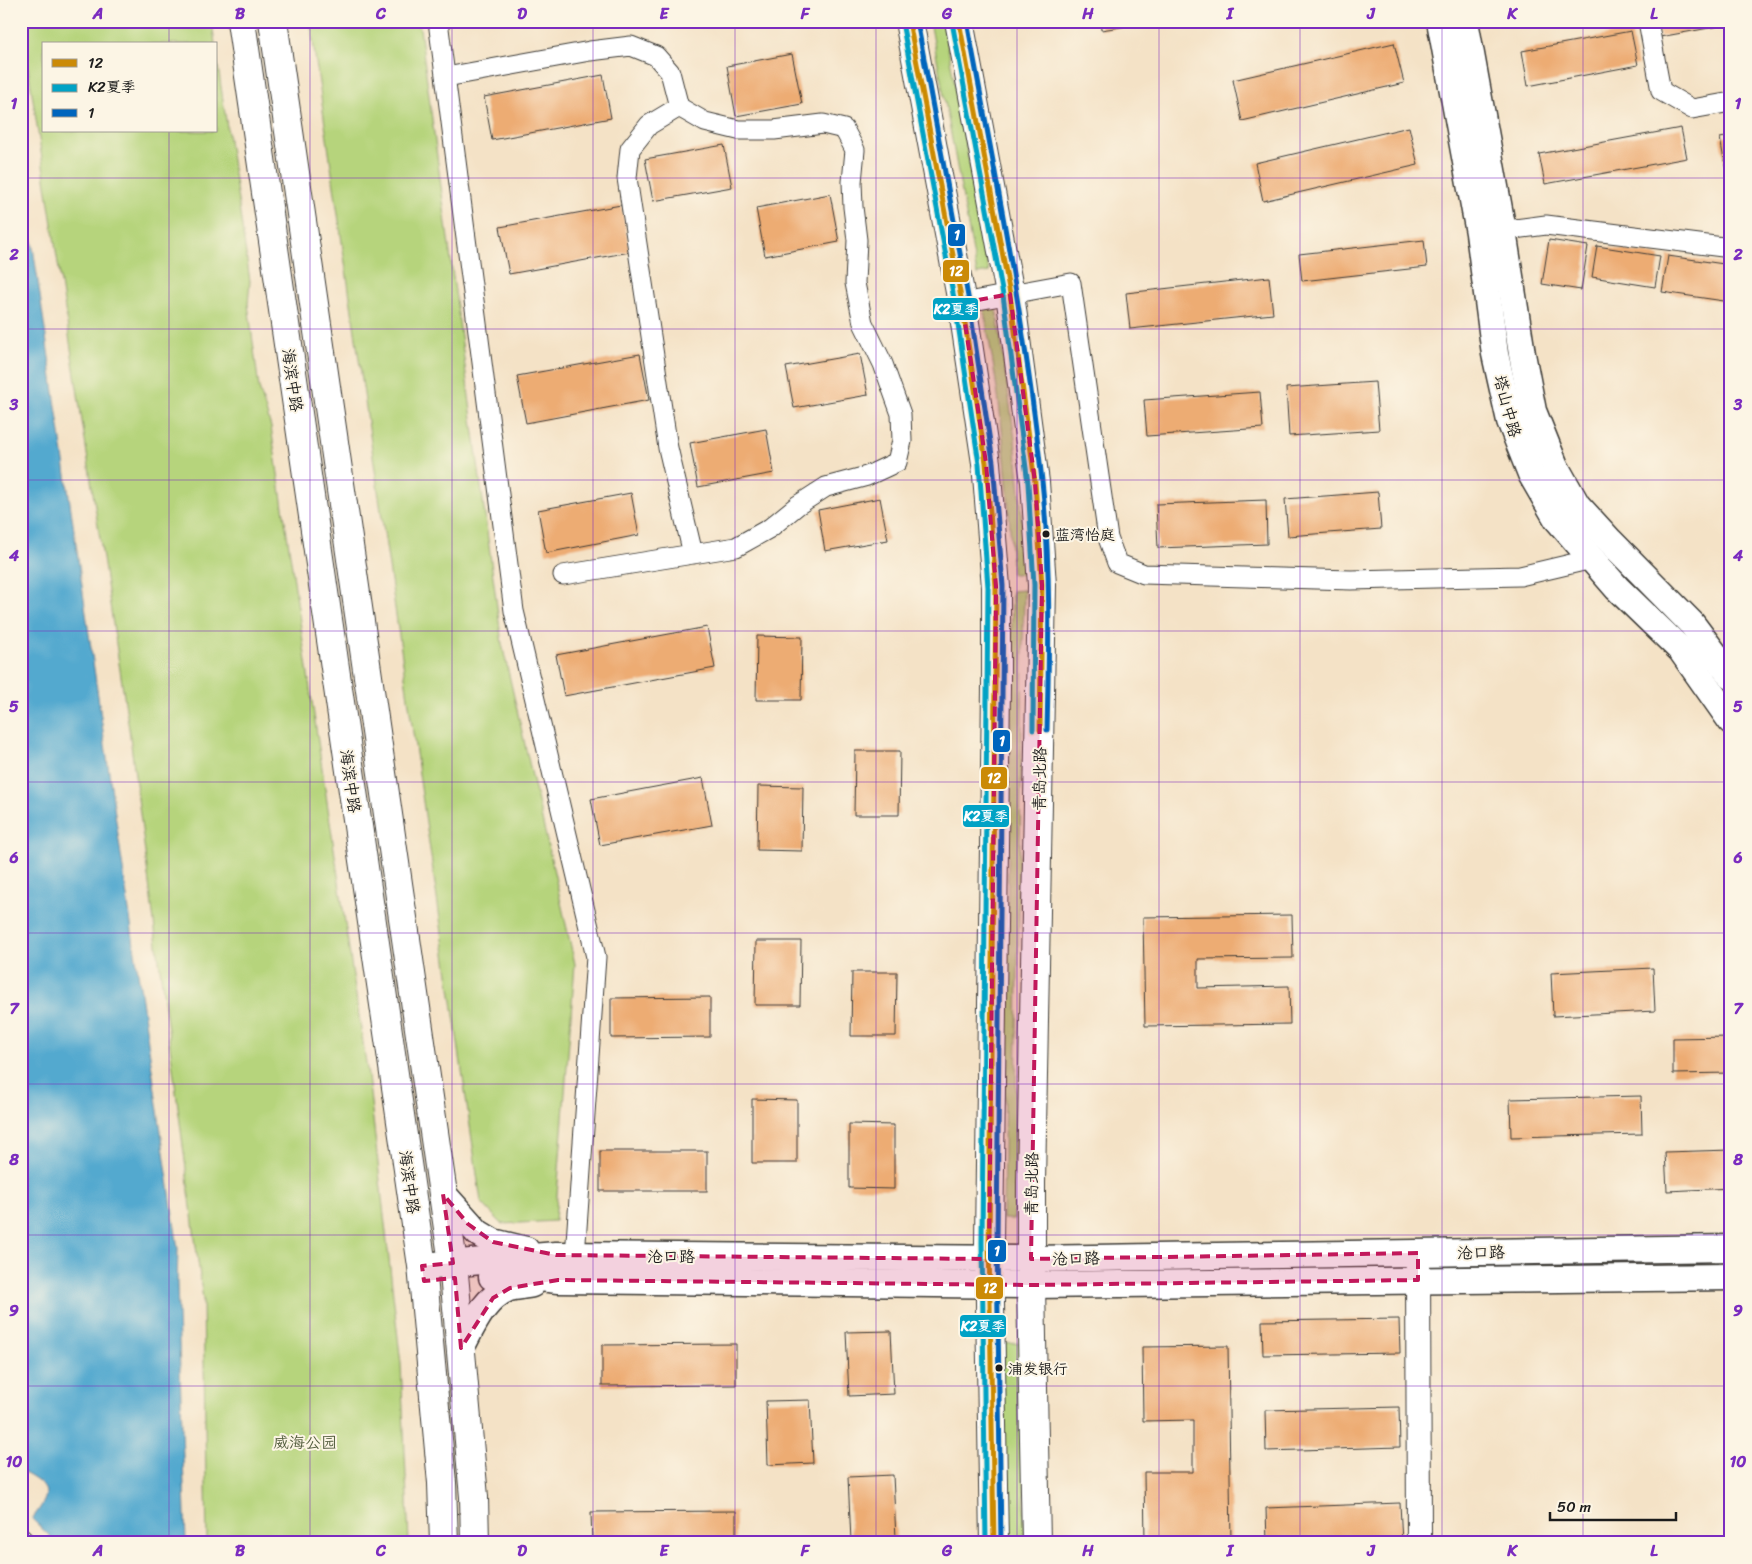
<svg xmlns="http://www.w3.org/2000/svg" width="1752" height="1564" font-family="Sriracha,'LXGW WenKai TC',sans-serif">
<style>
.green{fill:#b6d47b;stroke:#69784c}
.water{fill:#53a9cf;stroke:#386276}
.building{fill:#edac73}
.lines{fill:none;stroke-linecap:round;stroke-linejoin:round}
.minor-casing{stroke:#3c3a36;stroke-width:21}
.tertiary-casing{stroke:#3c3a36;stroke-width:26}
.secondary-casing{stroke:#3c3a36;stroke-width:29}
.primary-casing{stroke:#3c3a36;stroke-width:30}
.minor{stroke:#fff;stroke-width:19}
.tertiary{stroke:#fff;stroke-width:24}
.secondary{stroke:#fff;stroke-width:26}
.primary{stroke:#fff;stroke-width:28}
.bus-1-casing{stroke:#fcf5e5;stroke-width:9}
.bus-2-casing{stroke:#fcf5e5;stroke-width:9}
.bus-3-casing{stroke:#fcf5e5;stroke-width:9}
.bus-1{stroke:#cb8a06;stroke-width:5}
.bus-2{stroke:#01a2c5;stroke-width:5}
.bus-3{stroke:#0065bd;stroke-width:5}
.marked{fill:#c2185b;fill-opacity:0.2;stroke:#c2185b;stroke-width:4;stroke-dasharray:10 6;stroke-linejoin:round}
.grid{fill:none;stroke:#7b2cbf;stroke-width:1;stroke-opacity:0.55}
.bus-dot{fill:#1c1c1c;stroke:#fcf5e5;stroke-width:2}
.labels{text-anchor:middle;stroke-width:4;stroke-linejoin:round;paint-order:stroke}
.bus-label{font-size:15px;fill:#1c1c1c;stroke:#fcf5e5;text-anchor:start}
.street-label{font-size:16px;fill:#1c1c1c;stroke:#fcf5e5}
.park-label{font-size:16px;fill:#525c3d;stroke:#fcf5e5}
.line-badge{stroke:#fcf5e5;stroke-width:2}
.badge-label{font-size:14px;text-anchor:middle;font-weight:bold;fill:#fff}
.neatline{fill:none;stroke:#7b2cbf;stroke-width:2}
.grid-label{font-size:16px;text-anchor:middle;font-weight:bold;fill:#7b2cbf}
</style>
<rect width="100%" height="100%" fill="#fcf5e5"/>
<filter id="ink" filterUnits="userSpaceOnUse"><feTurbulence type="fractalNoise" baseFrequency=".02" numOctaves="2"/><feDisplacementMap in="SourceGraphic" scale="10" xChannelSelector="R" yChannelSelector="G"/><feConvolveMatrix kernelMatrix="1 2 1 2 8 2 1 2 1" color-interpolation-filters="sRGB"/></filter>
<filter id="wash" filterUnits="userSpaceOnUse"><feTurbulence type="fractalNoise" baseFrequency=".0096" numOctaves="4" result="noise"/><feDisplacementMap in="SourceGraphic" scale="20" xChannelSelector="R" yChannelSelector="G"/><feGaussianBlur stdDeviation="1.12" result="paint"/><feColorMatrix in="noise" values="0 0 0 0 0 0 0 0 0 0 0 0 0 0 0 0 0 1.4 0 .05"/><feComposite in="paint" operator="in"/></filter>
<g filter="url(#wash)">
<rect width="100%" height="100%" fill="#f4e2c6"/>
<g class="green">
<polygon points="21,21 212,21 215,44 44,44 44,131 216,131 216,53 250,281 248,304 259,388 271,427 368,1076 401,1364 409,1543 207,1543 203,1300 129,729"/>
<polygon points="310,21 419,21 502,644 575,964 555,1221 502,1224 481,1202"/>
<polygon points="930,21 943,21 989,272 977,274"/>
<path d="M996 307 1015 440 1021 504 1024 574H1012C1010 517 1006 460 999 403 995 372 989 341 984 309Z"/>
<polygon points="1024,590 1014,1219 1003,1219 1012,591"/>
<polygon points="1023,1343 1025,1543 1003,1543 1000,1344"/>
</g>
<path class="water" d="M21 164 178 1249 177 1284 186 1543H57L32 1519C53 1491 51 1488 21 1471Z"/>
<g id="blocks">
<g class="building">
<polygon points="1100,21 1154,21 1154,22 1101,30"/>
<polygon points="1221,21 1248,21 1248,22 1223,28"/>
<polygon points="1657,21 1731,21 1731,24 1660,37"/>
<polygon points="1631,31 1638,65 1528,86 1522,51"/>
<polygon points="1394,43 1404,83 1242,121 1233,80"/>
<polygon points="792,54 802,104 736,116 727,66"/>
<polygon points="603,75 611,118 492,140 484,97"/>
<polygon points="1409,127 1418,165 1263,201 1255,163"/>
<polygon points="1681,128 1687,158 1545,184 1539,154"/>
<polygon points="1731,136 1731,170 1726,171 1720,138"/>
<polygon points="724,145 732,187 653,201 645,159"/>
<polygon points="830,194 839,242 765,256 756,208"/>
<polygon points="621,205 630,252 509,274 500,227"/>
<polygon points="1424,240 1427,267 1302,281 1299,254"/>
<polygon points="1549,240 1588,246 1581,290 1542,284"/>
<polygon points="1597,246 1660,256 1655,287 1592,277"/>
<polygon points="1668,256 1731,265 1731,302 1662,292"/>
<polygon points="1269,277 1273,314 1130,329 1126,293"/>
<polygon points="640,354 649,400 526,423 517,376"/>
<polygon points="860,354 868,395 794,408 786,367"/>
<polygon points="1375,382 1379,430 1289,436 1286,388"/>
<polygon points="1260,392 1263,428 1147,436 1144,400"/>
<polygon points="766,429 774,473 698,487 690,443"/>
<polygon points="1378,492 1381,529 1288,536 1285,499"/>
<polygon points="631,493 639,535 546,553 538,510"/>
<polygon points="880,498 888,540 825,551 818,510"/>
<polygon points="1266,500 1267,544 1158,548 1156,504"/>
<polygon points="707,627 715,668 564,696 556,655"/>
<polygon points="757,636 802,637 801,700 756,700"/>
<polygon points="855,751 900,751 899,815 854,815"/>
<polygon points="703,778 712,825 600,845 591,799"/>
<polygon points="758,786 803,787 802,851 757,850"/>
<polygon points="1292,915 1293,958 1198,959 1198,988 1289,986 1290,1024 1145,1026 1143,917"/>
<polygon points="756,941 801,941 800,1005 755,1005"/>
<polygon points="1653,968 1655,1011 1553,1016 1551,973"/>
<polygon points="852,972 897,972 896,1036 851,1036"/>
<polygon points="710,997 710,1037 611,1038 611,998"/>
<polygon points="1731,1037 1731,1073 1673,1074 1673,1038"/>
<polygon points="1641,1096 1642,1134 1511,1137 1510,1099"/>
<polygon points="752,1099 797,1100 797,1163 752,1163"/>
<polygon points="849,1124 894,1125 894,1189 849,1188"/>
<polygon points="1731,1150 1731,1188 1667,1191 1665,1152"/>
<rect x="600" y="1151" width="107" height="40"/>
<polygon points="1399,1319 1400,1353 1263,1355 1262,1321"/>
<polygon points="891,1331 894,1394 849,1396 846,1332"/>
<polygon points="736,1344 736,1385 602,1386 602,1345"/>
<polygon points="1228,1346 1231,1543 1145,1543 1144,1472 1193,1472 1193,1420 1143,1421 1142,1347"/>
<polygon points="810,1400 813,1463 768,1465 766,1401"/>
<polygon points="1399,1407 1400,1447 1266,1451 1265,1410"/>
<polygon points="893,1475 896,1539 851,1541 848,1477"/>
<polygon points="1400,1503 1402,1543 1267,1543 1266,1508"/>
<polygon points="736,1511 736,1543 592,1543 591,1512"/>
</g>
</g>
</g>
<g filter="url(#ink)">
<use href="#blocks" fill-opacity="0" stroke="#3c3a36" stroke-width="1"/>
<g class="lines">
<g class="minor-casing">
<g id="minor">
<polyline points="438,21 514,611 596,957 575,1256"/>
<polyline points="1648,21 1661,91 1692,109 1731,102"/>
<polyline points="446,77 590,51 631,46 656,56 670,72 679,107"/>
<polyline points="1491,232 1546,225 1731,248"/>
<polyline points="962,303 1071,283 1108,538 1117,563 1144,574 1351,580 1520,576 1592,559"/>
<polyline points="563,575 736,547 770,528 798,505 826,487 867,476 897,462 902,441 901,414 883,364 863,323 855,283 857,240 853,207 852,182 855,150 844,129 823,124 774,130 738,130 705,122 679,107 649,125 630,149 627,178 668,448 693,554"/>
<polyline points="21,1538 26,1543"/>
</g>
</g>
<g class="tertiary-casing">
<polyline id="tertiary" points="1418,1262 1419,1543"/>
</g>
<g class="secondary-casing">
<g id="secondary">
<polyline points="1440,21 1479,233 1495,354 1510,421 1531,474 1557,519 1617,588 1681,650 1731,721"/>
<polyline points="1465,21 1503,231 1522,354 1533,411 1555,466 1577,505 1610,541 1692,624 1731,676"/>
<polyline points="443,1194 478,1233 493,1242 526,1250"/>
<polyline points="422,1266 556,1255 1031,1259 1731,1248"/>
<polyline points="492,1277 521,1276 558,1280 1031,1285 1731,1277"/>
<path d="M461 1348C473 1325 484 1298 509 1288 516 1286 525 1286 532 1284"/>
</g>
</g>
<g class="primary-casing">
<g id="primary">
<polyline points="241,21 422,1266 442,1483 444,1543"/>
<polyline points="273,21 453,1263 474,1497 475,1543"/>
<polyline points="909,21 962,303 986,463 996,587 996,687 989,1243 994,1543"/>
<polyline points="959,21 1010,294 1035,482 1042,585 1031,1183 1031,1285 1036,1543"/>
</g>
</g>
<use href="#minor" class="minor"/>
<use href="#tertiary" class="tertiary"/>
<use href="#secondary" class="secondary"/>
<use href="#primary" class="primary"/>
<g class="bus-1-casing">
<g id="bus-1">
<polyline points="909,21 962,303 986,463 996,587 989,1243 994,1543"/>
<polyline points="959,21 1010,294 1035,482 1042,585 1040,730"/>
</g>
</g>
<g class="bus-2-casing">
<g id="bus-2">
<polyline points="902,22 955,304 979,464 988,587 982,1243 986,1543"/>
<polyline points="952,22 1003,295 1028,483 1034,585 1033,730"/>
</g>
</g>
<g class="bus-3-casing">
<g id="bus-3">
<polyline points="917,21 969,302 993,462 1003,586 997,1243 1001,1543"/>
<path d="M967 21C995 174 1026 326 1042 481 1051 564 1049 647 1047 730"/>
</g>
</g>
<use href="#bus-1" class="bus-1"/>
<use href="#bus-2" class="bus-2"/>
<use href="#bus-3" class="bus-3"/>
</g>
</g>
<path class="marked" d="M1010 294 1035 482 1042 585 1031 1259 1418 1253V1280L1031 1285 558 1280 510 1288 493 1298 461 1348 455 1278 424 1281 422 1266 453 1263 443 1194 468 1224 493 1242 556 1255 989 1259 996 587 986 463 962 303Z"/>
<path class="grid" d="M169 21V44M310 21V1543M452 21V1543M593 21V1543M735 21V1543M876 21V1543M1017 21V1543M1159 21V1543M1300 21V1543M1442 21V1543M1583 21V1543M169 131V1543M21 178H1731M21 329H1731M21 480H1731M21 631H1731M21 782H1731M21 933H1731M21 1084H1731M21 1235H1731M21 1386H1731"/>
<g class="bus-dot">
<circle cx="1046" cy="534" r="4.5"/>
<circle cx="999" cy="1368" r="4.5"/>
</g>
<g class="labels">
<g class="bus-label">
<text x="1055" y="540">蓝湾怡庭</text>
<text x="1008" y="1374">浦发银行</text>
</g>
<g class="street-label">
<text transform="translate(293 380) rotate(82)" y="6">海滨中路</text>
<text transform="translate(1508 406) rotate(75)" y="6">塔山中路</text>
<text transform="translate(1039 779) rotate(-89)" y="6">青岛北路</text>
<text transform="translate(351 781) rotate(82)" y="6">海滨中路</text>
<text transform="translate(410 1182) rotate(82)" y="6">海滨中路</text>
<text transform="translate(1031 1184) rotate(-89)" y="6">青岛北路</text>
<text transform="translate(1481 1252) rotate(-1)" y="6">沧口路</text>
<text x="671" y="1262">沧口路</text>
<text transform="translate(1076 1258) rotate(-1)" y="6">沧口路</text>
</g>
<g class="park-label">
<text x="305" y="1448">威海公园</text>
</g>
</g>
<g class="line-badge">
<rect x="947" y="223" width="19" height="24" rx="5" fill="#0065bd"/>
<rect x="942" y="259" width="28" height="24" rx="5" fill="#cb8a06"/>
<rect x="932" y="297" width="47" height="24" rx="5" fill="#01a2c5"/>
<rect x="992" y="729" width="19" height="24" rx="5" fill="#0065bd"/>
<rect x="980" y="766" width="28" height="24" rx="5" fill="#cb8a06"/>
<rect x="962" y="804" width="48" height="24" rx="5" fill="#01a2c5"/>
<rect x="987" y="1239" width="20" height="24" rx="5" fill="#0065bd"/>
<rect x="975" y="1276" width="29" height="24" rx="5" fill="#cb8a06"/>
<rect x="959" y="1314" width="48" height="24" rx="5" fill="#01a2c5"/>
</g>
<g class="badge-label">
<text x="957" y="240">1</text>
<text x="956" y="276">12</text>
<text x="956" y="314">K2夏季</text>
<text x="1002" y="746">1</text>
<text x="994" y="783">12</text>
<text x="986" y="821">K2夏季</text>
<text x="997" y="1256">1</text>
<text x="990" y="1293">12</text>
<text x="983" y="1331">K2夏季</text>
</g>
<rect width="1752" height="1564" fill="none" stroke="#fcf5e5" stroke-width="55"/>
<rect x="42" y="42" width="175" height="90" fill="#fcf5e5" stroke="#a29e95"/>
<rect x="52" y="59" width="25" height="8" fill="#cb8a06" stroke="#a29e95"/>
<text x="88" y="68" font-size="15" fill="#1c1c1c">12</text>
<rect x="52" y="84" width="25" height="8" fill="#01a2c5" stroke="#a29e95"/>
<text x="88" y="92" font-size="15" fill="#1c1c1c">K2夏季</text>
<rect x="52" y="109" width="25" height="8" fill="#0065bd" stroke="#a29e95"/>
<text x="88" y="118" font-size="15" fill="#1c1c1c">1</text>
<path d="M1550 1512v8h126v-8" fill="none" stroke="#1c1c1c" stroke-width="2.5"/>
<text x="1557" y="1512" font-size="15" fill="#1c1c1c" stroke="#fcf5e5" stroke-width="4" paint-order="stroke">50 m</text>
<rect x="28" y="28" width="1696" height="1508" class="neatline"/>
<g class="grid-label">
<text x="98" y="19">A</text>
<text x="240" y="19">B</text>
<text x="381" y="19">C</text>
<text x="522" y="19">D</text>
<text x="664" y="19">E</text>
<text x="805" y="19">F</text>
<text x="947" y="19">G</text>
<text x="1088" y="19">H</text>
<text x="1230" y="19">I</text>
<text x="1371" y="19">J</text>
<text x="1512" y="19">K</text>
<text x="1654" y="19">L</text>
<text x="14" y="109">1</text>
<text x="1738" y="109">1</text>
<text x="14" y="260">2</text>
<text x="1738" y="260">2</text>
<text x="14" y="410">3</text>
<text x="1738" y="410">3</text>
<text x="14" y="561">4</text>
<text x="1738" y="561">4</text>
<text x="14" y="712">5</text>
<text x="1738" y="712">5</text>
<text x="14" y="863">6</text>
<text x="1738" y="863">6</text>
<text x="14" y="1014">7</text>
<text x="1738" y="1014">7</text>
<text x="14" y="1165">8</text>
<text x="1738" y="1165">8</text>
<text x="14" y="1316">9</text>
<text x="1738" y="1316">9</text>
<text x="14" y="1467">10</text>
<text x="1738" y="1467">10</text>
<text x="98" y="1556">A</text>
<text x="240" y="1556">B</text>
<text x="381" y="1556">C</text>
<text x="522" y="1556">D</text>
<text x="664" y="1556">E</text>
<text x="805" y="1556">F</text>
<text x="947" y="1556">G</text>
<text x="1088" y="1556">H</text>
<text x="1230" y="1556">I</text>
<text x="1371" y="1556">J</text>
<text x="1512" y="1556">K</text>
<text x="1654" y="1556">L</text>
</g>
</svg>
